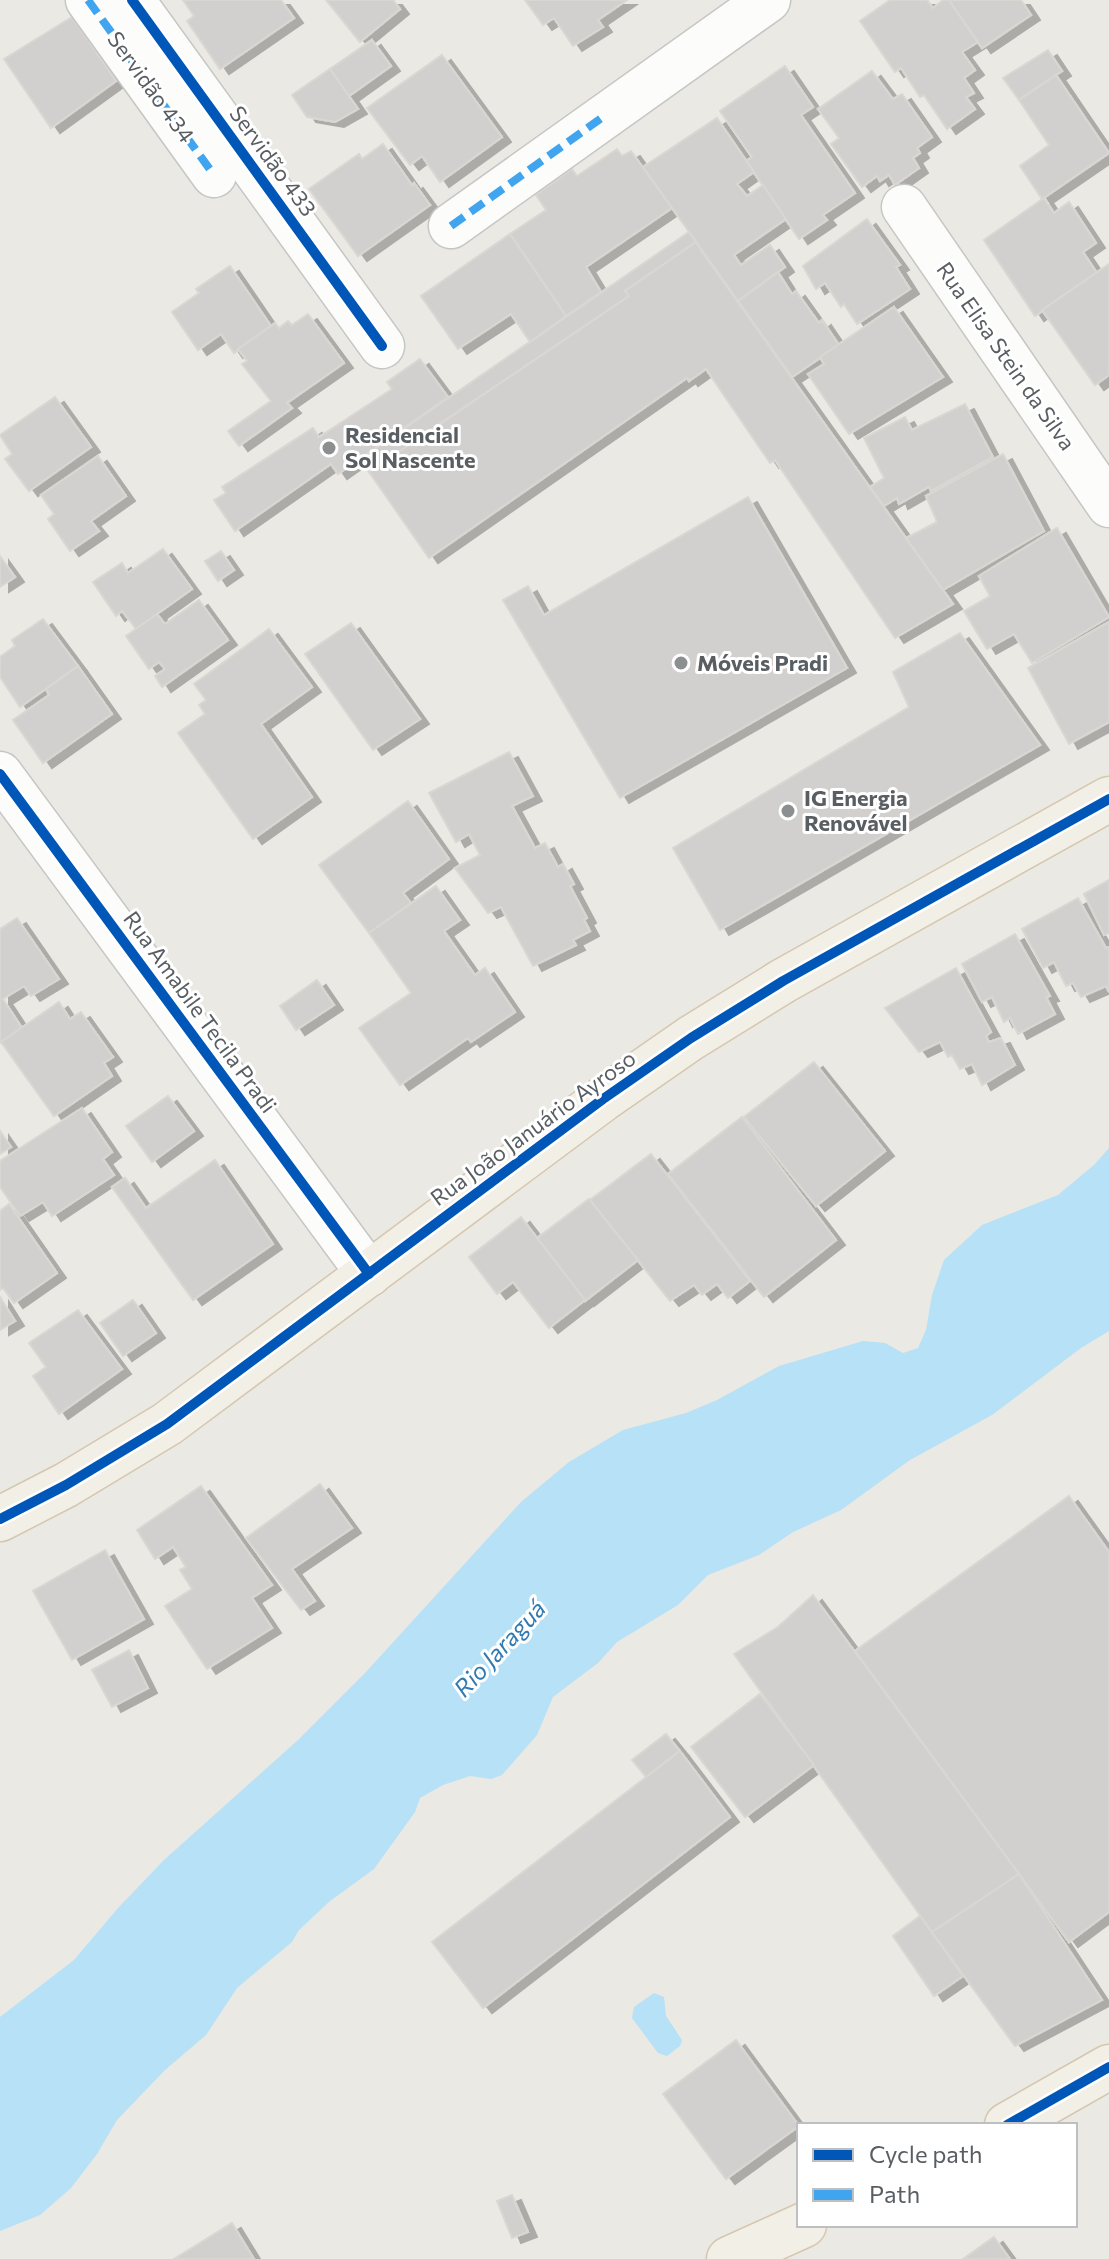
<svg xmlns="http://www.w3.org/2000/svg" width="1109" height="2259" font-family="Commissioner,sans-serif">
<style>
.water{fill:#b6e1f7}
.building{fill:#d2d0ce;stroke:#dad7d3;stroke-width:2;filter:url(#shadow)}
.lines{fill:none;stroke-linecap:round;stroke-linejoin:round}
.minor-casing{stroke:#c6c6c5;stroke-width:47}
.primary-casing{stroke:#d5c7af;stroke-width:47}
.minor{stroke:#fcfcfb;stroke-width:44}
.primary{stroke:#f2efe7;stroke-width:44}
.quiet{stroke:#40a5ee;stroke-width:8;stroke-dasharray:16 8;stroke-linecap:butt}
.cycleway-casing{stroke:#fff;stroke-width:15}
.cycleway{stroke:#0057b8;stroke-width:10}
.poi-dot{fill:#8c8f90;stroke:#fff;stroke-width:3}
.labels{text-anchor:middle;stroke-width:6;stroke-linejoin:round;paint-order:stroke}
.street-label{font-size:22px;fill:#595e63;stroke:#fff}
.poi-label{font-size:22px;font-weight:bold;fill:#595e63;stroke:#fff;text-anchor:start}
.water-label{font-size:24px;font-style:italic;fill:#317ab1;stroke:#fff}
</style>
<defs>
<filter id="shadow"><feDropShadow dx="9" dy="5" stdDeviation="0" flood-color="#0004"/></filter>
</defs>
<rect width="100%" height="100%" fill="#eae9e4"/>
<g class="water">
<polygon points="1109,1148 1109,1331 1081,1348 992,1415 910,1460 841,1510 793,1532 759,1555 708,1575 678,1605 617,1642 598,1663 553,1697 537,1735 502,1775 491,1779 470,1776 443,1785 420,1798 415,1812 374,1869 330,1901 299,1930 292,1942 237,1988 206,2035 165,2070 117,2120 97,2154 71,2188 40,2215 0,2231 0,2017 74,1960 118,1908 164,1860 298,1740 365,1673 521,1502 569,1462 623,1430 686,1413 717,1400 779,1366 863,1341 885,1343 903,1353 918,1348 926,1330 932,1295 944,1260 982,1225 1058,1195 1095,1164"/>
<polygon points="654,1993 664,1997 666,2016 682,2040 680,2046 667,2056 658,2053 632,2018 634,2007"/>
</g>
<g class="building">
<polygon points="183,0 281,0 294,18 220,69 187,21 194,16"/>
<polygon points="326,0 393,0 400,9 360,42"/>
<polygon points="525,0 627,0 598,20 603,27 573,46 554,18 543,25"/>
<polygon points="890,0 927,0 933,8 943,0 949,0 978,42 962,52 975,70 964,78 974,93 966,97 975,109 947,129 924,95 920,97 901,68 895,72 860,21"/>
<polygon points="949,0 1021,0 1031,15 982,48"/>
<polygon points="72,17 116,81 51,128 4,59"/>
<polygon points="372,40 391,66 349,96 330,69"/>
<polygon points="1048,50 1062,71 1019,100 1003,78"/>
<polygon points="442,55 502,137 440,182 422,156 410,165 367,108"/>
<polygon points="785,66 813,107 801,115 855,193 823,215 827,220 799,239 746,161 752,157 720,111"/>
<polygon points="330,69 358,109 335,122 307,117 292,95"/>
<polygon points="872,71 893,99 902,94 932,137 917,148 920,153 913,158 919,168 895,185 889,175 880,181 877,176 862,187 831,144 839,138 818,109"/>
<polygon points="1056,75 1109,153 1042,199 1020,166 1049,145 1019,100"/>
<polygon points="717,118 754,172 737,184 747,196 763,185 786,219 734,255 741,265 770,245 785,267 738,301 643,167"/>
<polygon points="383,144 412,185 414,183 430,205 358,256 309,189 359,154 362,159"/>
<polygon points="617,149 622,156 631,151 672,208 586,267 601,292 566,316 510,234 546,210 536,195 572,169 577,176"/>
<polygon points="1044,198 1054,213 1069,202 1096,243 1083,252 1097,273 1035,316 984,240"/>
<polygon points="867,219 900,265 896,267 910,289 857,324 844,304 841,307 825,283 816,289 803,266"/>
<polygon points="689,232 696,242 625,291 629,296 369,472 360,459"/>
<polygon points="510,234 566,316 530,342 511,314 458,349 421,296"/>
<polygon points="696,242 705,256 953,604 895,638 775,460 770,463 706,369 689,381 687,378 429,558 369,472 629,296 625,291"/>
<polygon points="1109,264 1109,375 1095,385 1042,310"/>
<polygon points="230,266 271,326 234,353 221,334 198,350 172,312 199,293 196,289"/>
<polygon points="778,272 792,294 796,291 819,323 822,320 839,345 792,377 738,301"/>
<polygon points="894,307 943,377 849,434 808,374 824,364 820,357"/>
<polygon points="308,314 344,363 287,403 292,408 239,446 228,431 271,401 242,364 247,361 238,349 275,323 279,328 288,321 292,325"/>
<polygon points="420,359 448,397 338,474 331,464 235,531 214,500 226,493 222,487 313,428 319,437 392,389 387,382"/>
<polygon points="55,397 91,447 29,491 5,459 12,454 0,435"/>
<polygon points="965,404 993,457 931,491 929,487 899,504 897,498 884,506 870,487 884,478 864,438 905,417 912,430"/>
<polygon points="1003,454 1044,531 943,590 906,538 937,522 926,496"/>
<polygon points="98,456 126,496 91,521 99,531 70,551 48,519 54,514 41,495"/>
<polygon points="748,497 847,668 620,798 503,600 528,586 544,615"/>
<polygon points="1057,528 1109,617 1032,663 1014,634 987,649 964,611 990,596 979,576"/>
<polygon points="163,549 192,589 136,629 122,611 116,616 93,582 122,563 128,573"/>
<polygon points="221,551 234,570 218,581 205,561"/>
<polygon points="0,556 15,577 0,587"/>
<polygon points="199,600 228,640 162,687 155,676 165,669 159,662 149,669 126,636 157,614 165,624"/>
<polygon points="43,619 78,666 20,707 0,677 0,657 15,646 12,640"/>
<polygon points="1109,622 1109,722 1069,744 1028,668"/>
<polygon points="351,623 420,719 373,750 305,654"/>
<polygon points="269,629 312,687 261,724 312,797 253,839 178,733 205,714 199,705 206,700 194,684"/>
<polygon points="960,633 1040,745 720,930 673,848 909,707 893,672"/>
<polygon points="78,666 112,714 43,763 13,720 49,695 46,689"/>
<polygon points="509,752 533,796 512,806 535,848 545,843 558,867 563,864 574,884 570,886 587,918 584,920 590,931 573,940 576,945 533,966 501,907 488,913 455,868 480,855 469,834 456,842 429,793"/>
<polygon points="408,801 449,859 403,893 411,903 369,933 319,865"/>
<polygon points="1109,880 1109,933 1104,935 1084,894"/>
<polygon points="436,886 460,920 444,931 475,975 485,968 515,1012 471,1042 468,1038 400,1085 359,1028 411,993 369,933"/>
<polygon points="1078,898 1106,948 1109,947 1109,992 1106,986 1081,997 1073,983 1066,986 1054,962 1043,968 1022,929"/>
<polygon points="17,918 59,979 31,996 24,986 3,999 22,1028 0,1043 0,929"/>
<polygon points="1015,934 1050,996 1046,997 1055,1014 1018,1034 1010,1018 1004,1022 992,997 982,1002 962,964"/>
<polygon points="956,968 991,1032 986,1036 989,1042 1001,1038 1015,1065 982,1085 972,1064 960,1069 952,1055 948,1057 940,1042 919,1052 885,1008"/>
<polygon points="317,980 334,1005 296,1030 280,1006"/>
<polygon points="59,1002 70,1019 81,1012 113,1057 104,1063 112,1076 54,1116 1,1042"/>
<polygon points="814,1062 885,1151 816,1206 744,1117"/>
<polygon points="168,1096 194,1131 152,1162 126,1126"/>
<polygon points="82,1108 112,1152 103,1159 114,1175 52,1216 43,1202 20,1216 0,1187 0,1161"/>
<polygon points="742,1117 836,1240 764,1297 668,1174"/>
<polygon points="0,1131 11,1147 0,1154"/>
<polygon points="651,1154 750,1281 728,1298 717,1284 702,1295 694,1285 670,1301 590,1200"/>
<polygon points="215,1160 273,1244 193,1300 112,1187 125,1178 146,1208"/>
<polygon points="589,1199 638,1260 585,1301 537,1238"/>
<polygon points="9,1204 57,1273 14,1303 3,1288 0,1290 0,1211"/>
<polygon points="521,1217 585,1300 549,1328 513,1282 497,1294 469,1257"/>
<polygon points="0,1297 15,1321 0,1330"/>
<polygon points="133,1300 156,1333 123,1356 100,1323"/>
<polygon points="78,1310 122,1369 59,1414 33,1376 46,1367 29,1343"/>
<polygon points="320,1484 352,1528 292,1569 315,1601 301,1610 246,1538"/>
<polygon points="201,1486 272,1585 252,1598 272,1628 207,1669 165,1606 192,1589 180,1570 186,1567 173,1547 155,1559 137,1530"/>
<polygon points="1069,1496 1109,1552 1109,1912 1069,1942 855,1651"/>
<polygon points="105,1550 144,1619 72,1660 33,1591"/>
<polygon points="813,1595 1019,1874 932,1932 734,1654 778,1627"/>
<polygon points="129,1650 148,1688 112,1707 92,1670"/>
<polygon points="760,1694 814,1765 745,1817 691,1747"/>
<polygon points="666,1734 680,1751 646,1777 632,1760"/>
<polygon points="680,1751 730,1817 483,2008 432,1942"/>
<polygon points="1019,1874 1102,2000 1015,2046 932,1932"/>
<polygon points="920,1916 963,1976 934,1996 893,1936"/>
<polygon points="736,2040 799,2126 726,2179 663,2094"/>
<polygon points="512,2195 528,2232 512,2238 497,2201"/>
<polygon points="232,2223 254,2259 174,2259"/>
<polygon points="994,2237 1010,2259 963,2259"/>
</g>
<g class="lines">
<g class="minor-casing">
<g id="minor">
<polyline points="88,0 214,175"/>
<polyline points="132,0 382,346"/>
<polyline points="904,207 1109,505"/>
<polyline points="451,226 768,0"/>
<polyline points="0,774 369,1274"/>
</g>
</g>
<g class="primary-casing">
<g id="primary">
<polyline points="0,1519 66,1485 167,1424 603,1099 691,1038 783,981 1109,799"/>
<polyline points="1007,2125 1109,2067"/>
<polyline points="729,2259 804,2225"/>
</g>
</g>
<use href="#minor" class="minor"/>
<use href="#primary" class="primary"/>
<g class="quiet">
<polyline points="88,0 214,175"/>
<polyline points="451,226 607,114"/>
</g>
<g class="cycleway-casing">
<g id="cycleway">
<polyline points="132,0 382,346"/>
<polyline points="0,774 369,1274"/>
<polyline points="0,1519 66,1485 167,1424 603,1099 691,1038 783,981 1109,799"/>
<polyline points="1007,2125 1109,2067"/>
</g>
</g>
<use href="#cycleway" class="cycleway"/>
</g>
<g class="poi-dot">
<circle cx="329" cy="448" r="8"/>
<circle cx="681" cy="663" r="8"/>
<circle cx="788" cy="811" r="8"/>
</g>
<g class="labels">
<g class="street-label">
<text transform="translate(151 87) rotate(54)" y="8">Servidão 434</text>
<text transform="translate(273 161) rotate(54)" y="8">Servidão 433</text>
<text transform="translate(1006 356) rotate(55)" y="8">Rua Elisa Stein da Silva</text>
<text transform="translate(200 1012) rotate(54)" y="8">Rua Amabile Tecila Pradi</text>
<text transform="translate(533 1128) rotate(-36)" y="8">Rua João Januário Ayroso</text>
</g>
<g class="poi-label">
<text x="345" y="443">Residencial<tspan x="345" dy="25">Sol Nascente</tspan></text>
<text x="697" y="671">Móveis Pradi</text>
<text x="804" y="806">IG Energia<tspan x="804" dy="25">Renovável</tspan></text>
</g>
<g class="water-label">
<text transform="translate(500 1649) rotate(-47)" y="8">Rio Jaraguá</text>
</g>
</g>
<rect x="797" y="2123" width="280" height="104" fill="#ffffff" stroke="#bdbfc1" stroke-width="2"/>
<rect x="813" y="2149" width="40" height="12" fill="#0057b8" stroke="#bdbfc1" stroke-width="2"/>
<text x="869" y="2163" font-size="24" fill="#595e63">Cycle path</text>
<rect x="813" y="2189" width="40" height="12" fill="#40a5ee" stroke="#bdbfc1" stroke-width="2"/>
<text x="869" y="2203" font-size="24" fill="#595e63">Path</text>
</svg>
